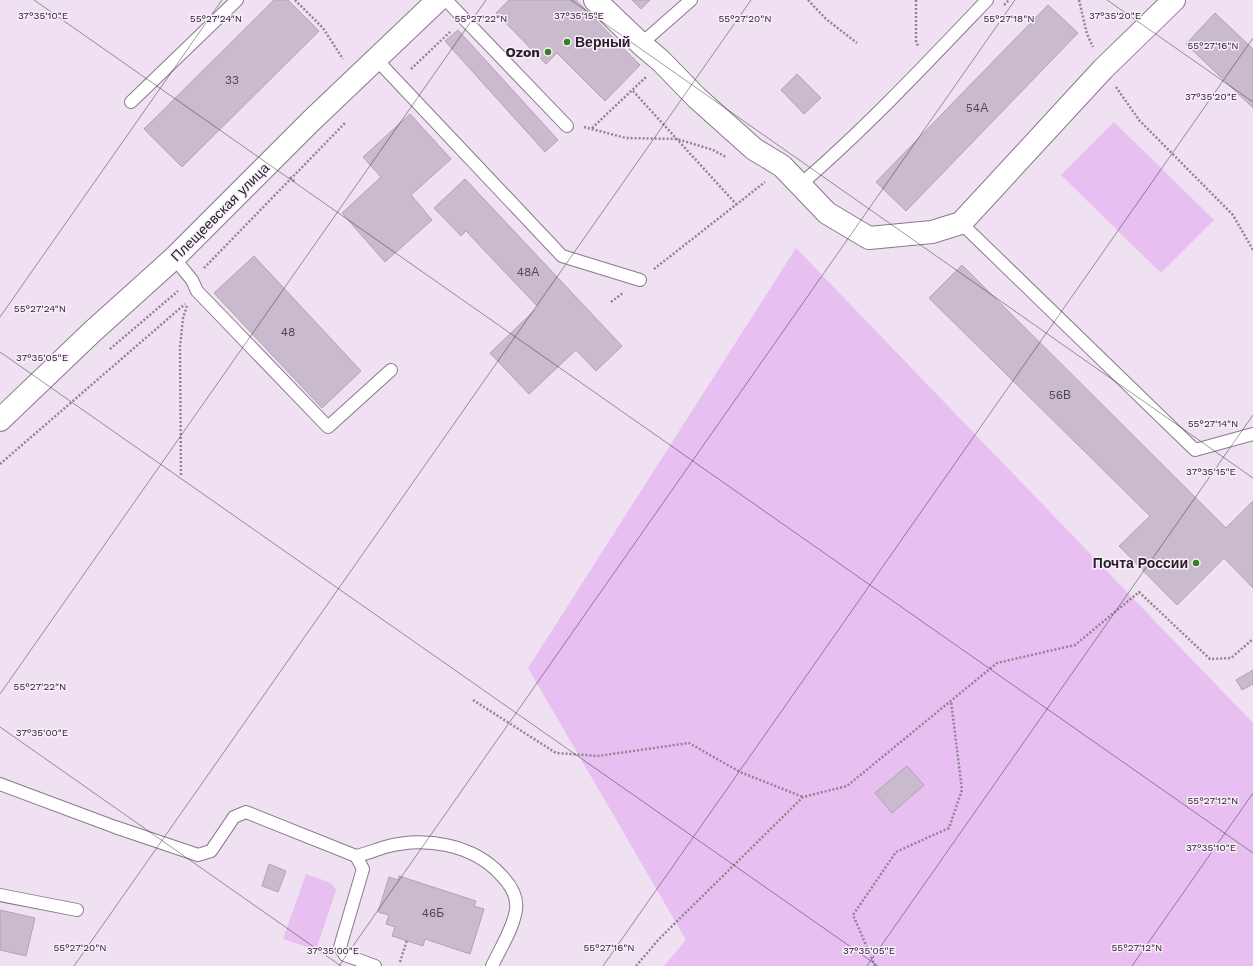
<svg xmlns="http://www.w3.org/2000/svg" width="1253" height="966" font-family="'Work Sans',sans-serif">
<style>
.green{fill:#e7c0f1}
.building{fill:#c9bbcd;stroke:#b1a3b5}
.lines{fill:none;stroke-linecap:round;stroke-linejoin:round}
.service-casing{stroke:#887a8b;stroke-width:14}
.minor-casing{stroke:#887a8b;stroke-width:24}
.tertiary-casing{stroke:#887a8b;stroke-width:24}
.path{stroke:#8f8591;stroke-width:2.5;stroke-dasharray:2 2;stroke-linecap:butt}
.service{stroke:#fff;stroke-width:12}
.minor{stroke:#fff;stroke-width:22}
.tertiary{stroke:#fff;stroke-width:22}
.ticks{fill:none;stroke:#272128;stroke-width:1;stroke-opacity:0.45}
.poi-dot{fill:#397f23;stroke:#faeefd;stroke-width:1.5}
.labels{text-anchor:middle;stroke-width:3;stroke-linejoin:round;paint-order:stroke}
.number-label{font-size:12px;fill:#504851}
.poi-label{font-size:14px;font-weight:bold;fill:#272128;stroke:#faeefd;text-anchor:end}
.street-label{font-size:14px;fill:#272128;stroke:#faeefd}
.ticks-label{font-size:10px;text-anchor:middle;fill:#272128;stroke:#faeefd;stroke-width:3;stroke-linejoin:round;paint-order:stroke}
</style>
<rect width="100%" height="100%" fill="#efe0f2"/>
<g class="green">
<polygon points="1114,122 1214,220 1161,273 1061,175"/>
<polygon points="796,248 1253,723 1253,966 664,966 686,940 528,668"/>
<polygon points="306,874 331,883 336,890 316,950 283,939"/>
</g>
<g class="building">
<polygon points="274,0 288,0 319,31 182,167 144,129"/>
<polygon points="509,0 576,0 640,65 605,101 557,53 546,64 496,13"/>
<polygon points="632,0 650,0 641,9"/>
<polygon points="1048,5 1078,33 906,211 876,182"/>
<polygon points="1215,13 1253,49 1253,108 1186,44"/>
<polygon points="458,30 558,140 545,152 445,41"/>
<polygon points="797,74 821,98 804,114 781,90"/>
<polygon points="410,114 451,159 411,195 432,220 385,262 342,213 381,177 363,157"/>
<polygon points="465,179 622,346 596,371 576,350 529,394 490,353 538,307 466,231 461,236 434,208"/>
<polygon points="254,256 361,371 322,408 214,293"/>
<polygon points="962,265 1226,528 1253,501 1253,588 1224,558 1177,605 1119,546 1150,516 929,298"/>
<polygon points="1253,670 1253,684 1242,690 1236,680"/>
<polygon points="907,766 924,785 892,813 875,793"/>
<polygon points="269,864 286,871 278,892 262,886"/>
<polygon points="399,876 476,901 474,906 484,909 470,954 425,939 423,946 392,936 395,927 386,924 389,915 378,912 389,877 398,880"/>
<polygon points="0,910 35,918 26,956 0,950"/>
</g>
<g class="lines">
<g class="service-casing">
<g id="service">
<polyline points="446,0 567,126"/>
<polyline points="641,44 691,0"/>
<polyline points="376,59 562,256 640,280"/>
<polyline points="131,102 237,0"/>
<path d="M801 184C867 127 927 63 987 0"/>
<polyline points="961,223 1195,450 1253,434"/>
<polyline points="174,258 192,280 197,291 328,427 391,370"/>
<path d="M0 784 115 827 198 855 211 851 234 817 246 812 356 856C366 854 375 850 385 847 424 836 473 844 501 875 510 884 518 896 516 910 513 929 500 949 492 966"/>
<polyline points="356,856 363,869 340,947 345,955 375,966"/>
<polyline points="0,895 77,910"/>
</g>
</g>
<g class="minor-casing">
<polyline id="minor" points="595,0 641,44 661,61 697,98 754,149 782,166 827,213 869,238 932,232 961,223 1103,69 1174,0"/>
</g>
<g class="tertiary-casing">
<polyline id="tertiary" points="0,420 93,331 174,258 311,121 438,0"/>
</g>
<g class="path">
<polyline points="295,0 323,28 343,59"/>
<polyline points="808,0 826,19 857,43"/>
<polyline points="916,0 916,41 918,46"/>
<polyline points="1079,0 1087,34 1093,47"/>
<polyline points="1004,5 1009,0"/>
<polyline points="411,69 451,31"/>
<polyline points="1116,87 1139,120 1233,215 1253,250"/>
<polyline points="633,91 737,205"/>
<polyline points="584,127 626,138 677,139 713,150 726,157"/>
<polyline points="592,128 646,77"/>
<polyline points="290,177 295,182"/>
<polyline points="204,268 346,122"/>
<polyline points="654,269 765,182"/>
<polyline points="611,302 623,293"/>
<polyline points="110,349 178,291"/>
<polyline points="0,464 185,304"/>
<polyline points="181,475 180,347 183,318 187,306"/>
<polyline points="473,700 556,753 598,756 689,743 740,772 803,797"/>
<polyline points="400,962 407,940"/>
<polyline points="636,966 659,939 803,797 847,786 997,663 1075,645 1139,592 1210,659 1231,658 1253,639"/>
<polyline points="875,966 853,915 896,852 949,828 962,790 951,701"/>
</g>
<use href="#service" class="service"/>
<use href="#minor" class="minor"/>
<use href="#tertiary" class="tertiary"/>
</g>
<path class="ticks" d="M34 0 1253 853M571 0 1253 478M1107 0 1253 102M0 317 222 0M0 352 878 966M0 694 486 0M0 727 341 966M74 966 751 0M339 966 1015 0M603 966 1253 38M867 966 1253 415M1132 966 1253 793"/>
<g class="poi-dot">
<circle cx="567" cy="42" r="4"/>
<circle cx="548" cy="52" r="4"/>
<circle cx="1196" cy="563" r="4"/>
</g>
<g class="labels">
<g class="number-label">
<text x="232" y="84">33</text>
<text x="977" y="112">54А</text>
<text x="528" y="276">48А</text>
<text x="288" y="336">48</text>
<text x="1060" y="399">56В</text>
<text x="433" y="917">46Б</text>
</g>
<g class="poi-label">
<text x="575" y="47" text-anchor="start">Верный</text>
<text x="540" y="57">Ozon</text>
<text x="1188" y="568">Почта России</text>
</g>
<g class="street-label">
<text transform="translate(220 212) rotate(-45)" y="5">Плещеевская улица</text>
</g>
</g>
<g class="ticks-label">
<text x="1115" y="19">37°35'20"E</text>
<text x="43" y="19">37°35'10"E</text>
<text x="579" y="19">37°35'15"E</text>
<text x="216" y="22">55°27'24"N</text>
<text x="481" y="22">55°27'22"N</text>
<text x="745" y="22">55°27'20"N</text>
<text x="1009" y="22">55°27'18"N</text>
<text x="1213" y="49">55°27'16"N</text>
<text x="1211" y="100">37°35'20"E</text>
<text x="40" y="312">55°27'24"N</text>
<text x="42" y="361">37°35'05"E</text>
<text x="1213" y="427">55°27'14"N</text>
<text x="1211" y="475">37°35'15"E</text>
<text x="40" y="690">55°27'22"N</text>
<text x="42" y="736">37°35'00"E</text>
<text x="1213" y="804">55°27'12"N</text>
<text x="1211" y="851">37°35'10"E</text>
<text x="80" y="951">55°27'20"N</text>
<text x="609" y="951">55°27'16"N</text>
<text x="1137" y="951">55°27'12"N</text>
<text x="333" y="954">37°35'00"E</text>
<text x="869" y="954">37°35'05"E</text>
</g>
</svg>
